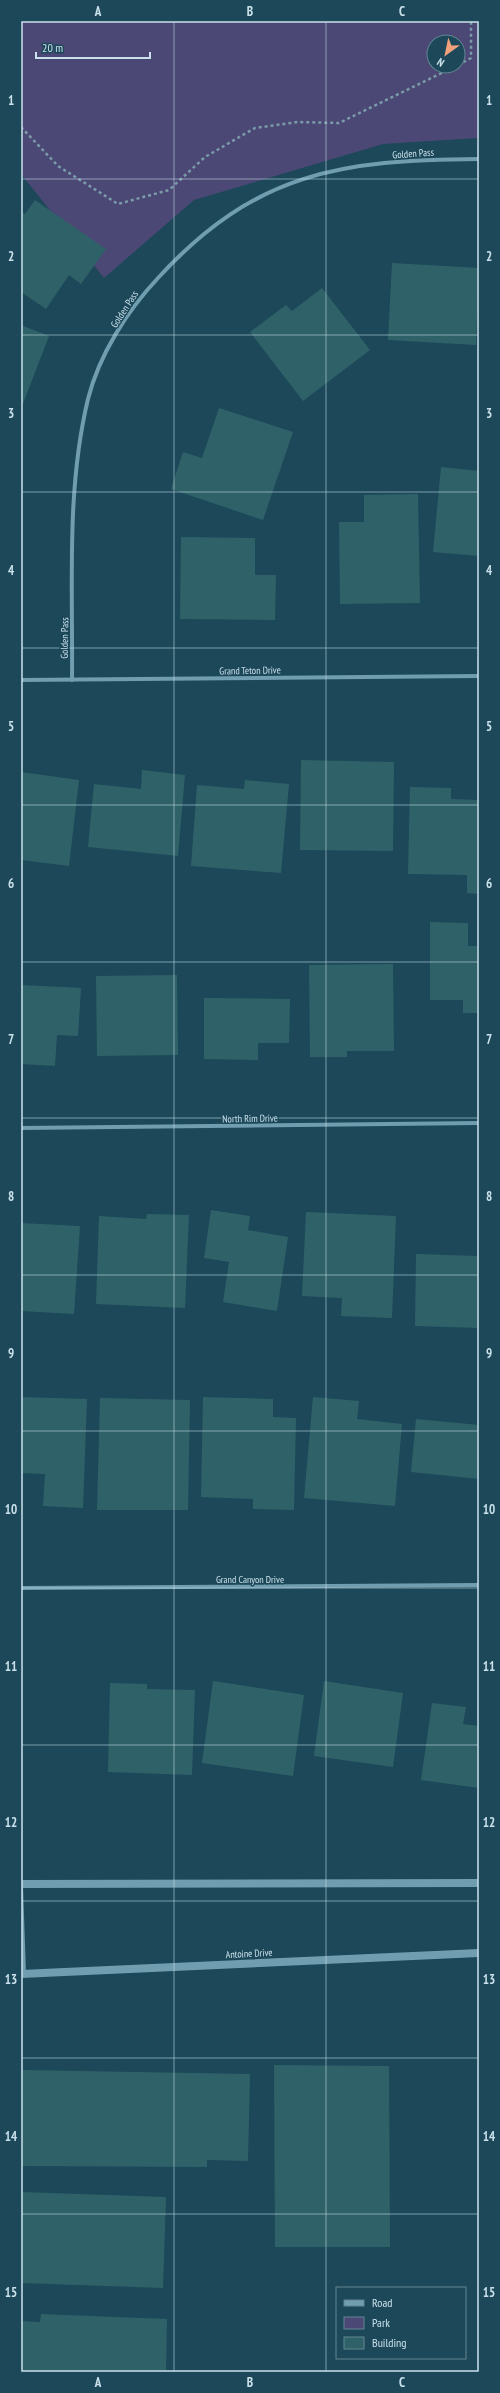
<svg xmlns="http://www.w3.org/2000/svg" width="500" height="2393" font-family="'PT Sans Narrow',sans-serif">
<style>
.green{fill:#4b4876;fill-rule:evenodd}
.building{fill:#2f6268}
.lines{fill:none;stroke-linecap:round;stroke-linejoin:round}
.path{stroke:#7b9ba8;stroke-width:2.5;stroke-dasharray:3 3;stroke-linecap:butt}
.minor{stroke:#709daf;stroke-width:4}
.secondary{stroke:#709daf;stroke-width:8}
.grid{fill:none;stroke:#cae1eb;stroke-width:1;stroke-opacity:0.55}
.labels{text-anchor:middle;stroke-width:3;stroke-linejoin:round;paint-order:stroke}
.street-label{font-size:10px;fill:#cae1eb;stroke:#1c4859}
.neatline{fill:none;stroke:#cae1eb;stroke-width:1.5}
.grid-label{font-size:13px;text-anchor:middle;font-weight:bold;fill:#cae1eb}
</style>
<rect width="100%" height="100%" fill="#1c4859"/>
<path class="green" d="M21 21H479V138L383 144 194 200 104 278 21 174ZM434 42H458V66H434Z"/>
<g class="building">
<polygon points="35,200 106,249 81,284 69,275 46,309 21,292 21,211 25,214"/>
<polygon points="392,263 479,268 476,345 388,340"/>
<polygon points="322,288 370,350 303,401 250,332 286,305 292,311"/>
<polygon points="21,325 49,336 21,409"/>
<polygon points="219,408 293,432 263,520 171,489 183,452 202,458"/>
<polygon points="441,467 479,471 479,556 433,552"/>
<polygon points="418,494 420,603 340,604 339,522 364,522 364,495"/>
<polygon points="181,537 255,538 255,575 276,575 275,620 180,619"/>
<polygon points="301,760 394,762 393,851 300,850"/>
<polygon points="142,770 185,775 178,856 88,847 94,784 141,789"/>
<polygon points="21,772 79,780 69,866 21,860"/>
<polygon points="245,780 289,784 281,873 191,866 197,785 244,789"/>
<polygon points="410,787 451,788 451,799 479,800 479,894 467,893 467,875 408,874"/>
<polygon points="430,922 468,923 468,946 479,946 479,1013 463,1013 463,1000 430,1000"/>
<polygon points="393,964 394,1051 347,1051 347,1057 310,1057 309,965"/>
<polygon points="177,975 178,1055 97,1056 96,976"/>
<polygon points="21,985 81,988 78,1036 57,1035 55,1066 21,1064"/>
<polygon points="204,998 290,999 289,1043 258,1043 258,1060 204,1059"/>
<polygon points="211,1210 250,1216 248,1230 288,1237 277,1311 223,1302 229,1262 204,1258"/>
<polygon points="306,1212 396,1216 392,1318 341,1316 342,1298 302,1296"/>
<polygon points="147,1214 189,1215 185,1308 96,1304 99,1216 146,1219"/>
<polygon points="21,1223 80,1226 74,1314 21,1311"/>
<polygon points="416,1254 479,1256 479,1328 415,1326"/>
<polygon points="21,1397 87,1399 83,1508 43,1506 45,1474 21,1473"/>
<polygon points="203,1397 273,1399 273,1417 296,1418 294,1510 253,1509 253,1499 201,1497"/>
<polygon points="313,1397 359,1401 357,1419 402,1424 395,1506 304,1498"/>
<polygon points="100,1398 190,1400 188,1510 97,1510"/>
<polygon points="416,1419 479,1425 479,1479 411,1472"/>
<polygon points="213,1681 304,1695 293,1776 202,1763"/>
<polygon points="324,1681 403,1693 393,1767 314,1756"/>
<polygon points="110,1683 147,1684 147,1689 195,1690 192,1775 108,1772"/>
<polygon points="432,1703 466,1707 463,1724 479,1726 479,1788 421,1780"/>
<polygon points="274,2065 389,2066 390,2247 275,2247"/>
<polygon points="21,2070 250,2074 248,2161 207,2160 207,2167 21,2166"/>
<polygon points="21,2192 166,2197 163,2288 21,2283"/>
<polygon points="41,2314 167,2319 166,2372 21,2372 21,2321 40,2322"/>
</g>
<g class="lines">
<g class="path">
<polyline points="458,65 471,58 471,21"/>
<polyline points="21,127 58,166 118,204 169,190 205,157 255,128 298,122 339,123 456,66"/>
</g>
<g class="minor">
<polyline points="21,680 479,676"/>
<path d="M72 680C73 587 66 490 88 399 99 355 127 311 158 278 255 172 341 160 479 159"/>
<polyline points="21,1128 479,1123"/>
<polyline points="21,1588 479,1585"/>
<polyline points="21,1886 24,1974"/>
</g>
<g class="secondary">
<polyline points="21,1884 479,1883"/>
<polyline points="21,1974 479,1953"/>
</g>
</g>
<path class="grid" d="M174 21V2372M326 21V2372M21 179H479M21 335H479M21 492H479M21 648H479M21 805H479M21 962H479M21 1118H479M21 1275H479M21 1431H479M21 1588H479M21 1745H479M21 1901H479M21 2058H479M21 2214H479"/>
<g class="labels">
<g class="street-label">
<text transform="translate(413 153) rotate(-4)" y="4">Golden Pass</text>
<text transform="translate(124 309) rotate(-57)" y="4">Golden Pass</text>
<text transform="translate(64 638) rotate(-89)" y="4">Golden Pass</text>
<text transform="translate(250 670) rotate(-1)" y="4">Grand Teton Drive</text>
<text transform="translate(250 1118) rotate(-1)" y="4">North Rim Drive</text>
<text x="250" y="1583">Grand Canyon Drive</text>
<text transform="translate(249 1953) rotate(-3)" y="4">Antoine Drive</text>
</g>
</g>
<rect width="500" height="2393" fill="none" stroke="#1c4859" stroke-width="44"/>
<rect x="336" y="2287" width="130" height="72" fill="#1c4859" stroke="#628593"/>
<rect x="344" y="2300" width="20" height="6" fill="#709daf" stroke="#628593"/>
<text x="372" y="2307" font-size="12" fill="#cae1eb">Road</text>
<rect x="344" y="2317" width="20" height="12" fill="#4b4876" stroke="#628593"/>
<text x="372" y="2327" font-size="12" fill="#cae1eb">Park</text>
<rect x="344" y="2337" width="20" height="12" fill="#2f6268" stroke="#628593"/>
<text x="372" y="2347" font-size="12" fill="#cae1eb">Building</text>
<g transform="translate(446 54) rotate(213)"><circle r="19" fill="#1c4859" stroke="#628593"/>
<path d="M0-3L7 15L0 10L-7 15Z" fill="#f1a17c"/>
<text y="-6" font-size="11" font-weight="bold" text-anchor="middle" fill="#cae1eb">N</text>
</g>
<path d="M36 52v6h114v-6" fill="none" stroke="#cae1eb" stroke-width="2"/>
<text x="42" y="52" font-size="12" fill="#cae1eb" stroke="#1c4859" stroke-width="3" paint-order="stroke">20 m</text>
<rect x="22" y="22" width="456" height="2349" class="neatline"/>
<g class="grid-label">
<text x="98" y="16">A</text>
<text x="250" y="16">B</text>
<text x="402" y="16">C</text>
<text x="11" y="105">1</text>
<text x="489" y="105">1</text>
<text x="11" y="261">2</text>
<text x="489" y="261">2</text>
<text x="11" y="418">3</text>
<text x="489" y="418">3</text>
<text x="11" y="575">4</text>
<text x="489" y="575">4</text>
<text x="11" y="731">5</text>
<text x="489" y="731">5</text>
<text x="11" y="888">6</text>
<text x="489" y="888">6</text>
<text x="11" y="1044">7</text>
<text x="489" y="1044">7</text>
<text x="11" y="1201">8</text>
<text x="489" y="1201">8</text>
<text x="11" y="1358">9</text>
<text x="489" y="1358">9</text>
<text x="11" y="1514">10</text>
<text x="489" y="1514">10</text>
<text x="11" y="1671">11</text>
<text x="489" y="1671">11</text>
<text x="11" y="1827">12</text>
<text x="489" y="1827">12</text>
<text x="11" y="1984">13</text>
<text x="489" y="1984">13</text>
<text x="11" y="2141">14</text>
<text x="489" y="2141">14</text>
<text x="11" y="2297">15</text>
<text x="489" y="2297">15</text>
<text x="98" y="2387">A</text>
<text x="250" y="2387">B</text>
<text x="402" y="2387">C</text>
</g>
</svg>
